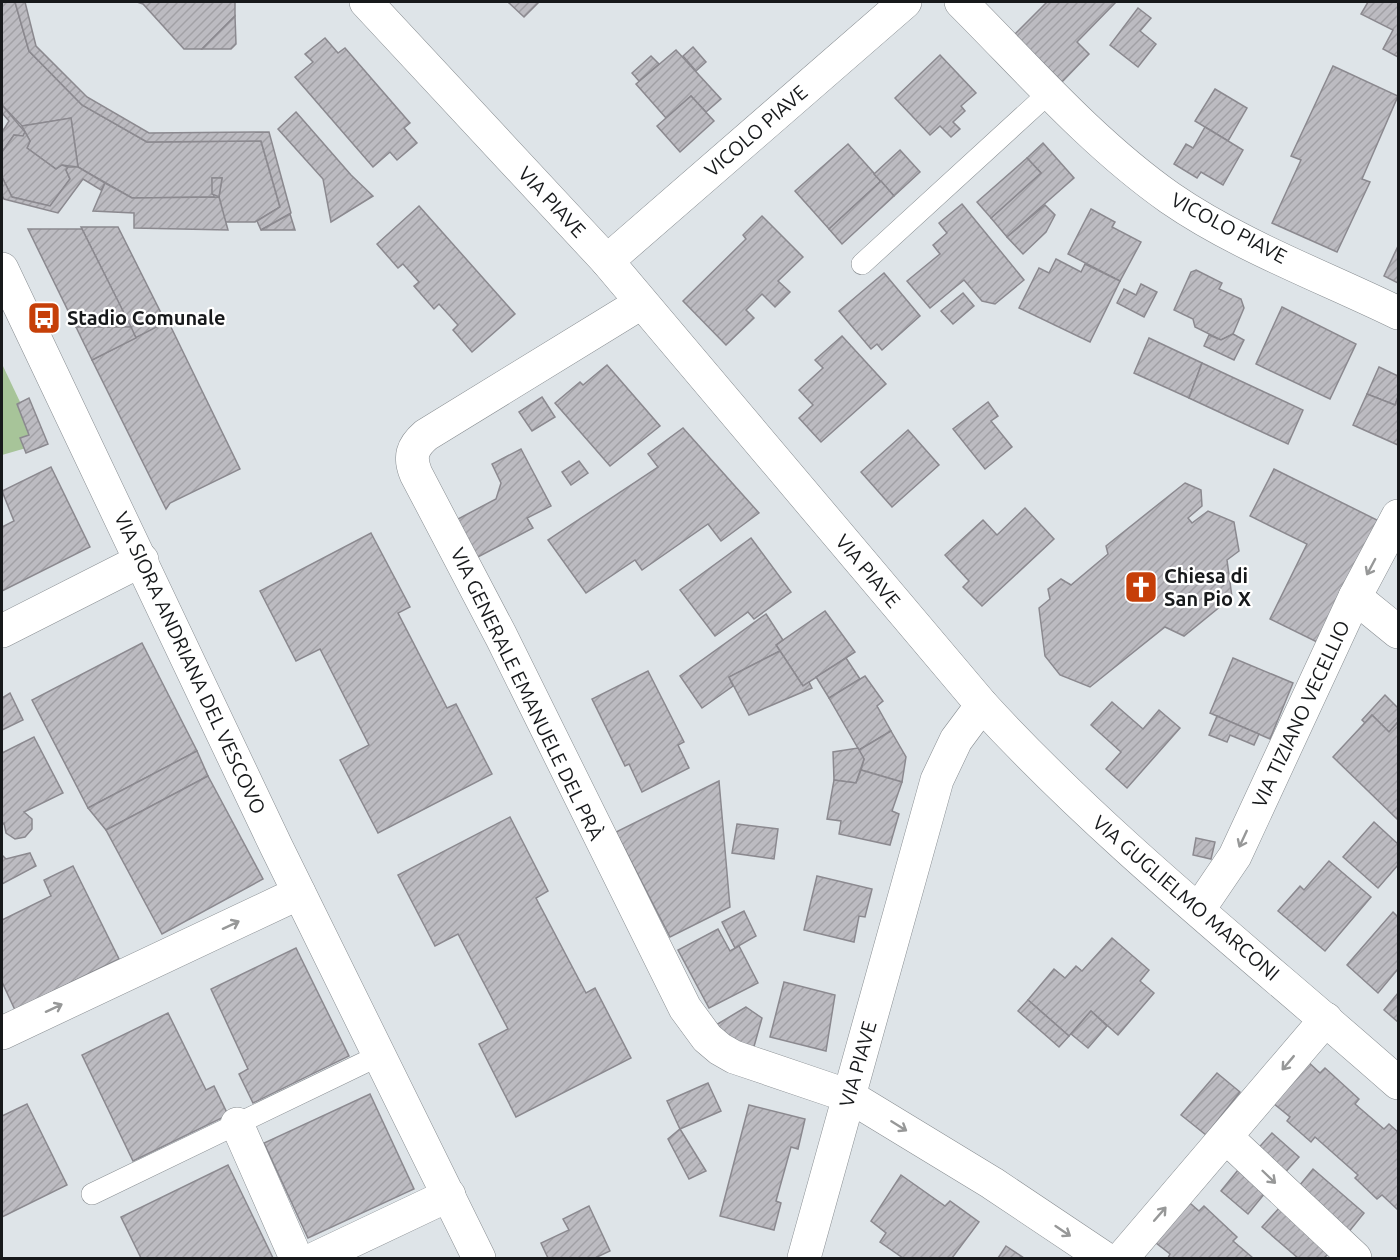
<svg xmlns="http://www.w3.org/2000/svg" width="1400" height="1260" font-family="Ubuntu,sans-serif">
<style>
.grass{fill:#a7c499}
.building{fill:url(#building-hatch);stroke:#8b898f;stroke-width:1.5}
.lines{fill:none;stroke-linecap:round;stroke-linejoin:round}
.service-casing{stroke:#888d91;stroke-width:22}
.minor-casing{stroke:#888d91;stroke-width:34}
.service{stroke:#fff;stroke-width:21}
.minor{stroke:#fff;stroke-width:33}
.oneway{stroke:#979898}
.labels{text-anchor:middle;stroke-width:4.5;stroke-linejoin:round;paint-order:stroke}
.street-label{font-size:20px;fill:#17191b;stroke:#fff}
.poi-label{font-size:20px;font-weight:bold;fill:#17191b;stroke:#fff;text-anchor:start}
</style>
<defs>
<pattern id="building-hatch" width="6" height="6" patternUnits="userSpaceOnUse" patternTransform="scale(1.5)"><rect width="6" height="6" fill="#bcbbc1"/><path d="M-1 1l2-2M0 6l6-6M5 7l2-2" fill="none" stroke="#a1a0a5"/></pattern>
</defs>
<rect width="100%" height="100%" fill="#dee4e8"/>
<polygon class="grass" points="2,364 40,444 2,455"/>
<g class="building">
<polygon points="2,2 15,2 29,51 82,105 147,142 261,141 280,207 255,222 225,222 219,197 222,178 212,178 214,197 132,198 78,167 71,118 22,126 2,105"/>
<polygon points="15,2 25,2 36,46 87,97 149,133 269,132 291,213 261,230 257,221 280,207 261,141 147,142 82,105 29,51"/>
<polygon points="137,2 235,2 235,16 202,49 184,49 143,4"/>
<polygon points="508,2 539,2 524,17"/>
<polygon points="1047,2 1116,2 1077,42 1089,54 1062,82 1014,35"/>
<polygon points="1368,2 1398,2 1398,57 1383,49 1393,30 1361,14"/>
<polygon points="1138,8 1151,18 1140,31 1156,44 1138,67 1110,45"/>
<polygon points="235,16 236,44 231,49 202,49"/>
<polygon points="325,38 338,53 345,48 410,123 404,128 417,143 397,160 390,152 373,167 295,77 313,62 305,54"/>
<polygon points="693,47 706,62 696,71 683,56"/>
<polygon points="676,50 721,99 706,112 691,96 666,118 636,84"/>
<polygon points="940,55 976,93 961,106 965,111 953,122 960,129 951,137 940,126 930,135 895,98"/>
<polygon points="651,56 659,64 639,81 632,73"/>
<polygon points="1333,66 1398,96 1362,179 1370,182 1337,252 1272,223 1301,160 1291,156"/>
<polygon points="1215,89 1247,108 1228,141 1195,121"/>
<polygon points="691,96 714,121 680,152 657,126"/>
<polygon points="2,105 25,132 23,136 14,135 2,152 2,132 9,121 2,113"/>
<polygon points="296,112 351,175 373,196 331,222 323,179 278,129"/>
<polygon points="71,118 78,167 62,165 56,169 27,148 30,141 22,126"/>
<polygon points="1205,127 1243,150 1223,185 1201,172 1197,178 1174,164 1186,144 1193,148"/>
<polygon points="25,132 30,141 27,148 56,169 62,165 68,167 66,170 70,179 50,206 12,197 2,177 2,152 14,135 23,136"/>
<polygon points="1043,143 1074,178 1007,237 991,218 1041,173 1027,158"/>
<polygon points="848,144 881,181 829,229 795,191"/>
<polygon points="900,150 920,172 894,196 874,174"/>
<polygon points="1027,158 1041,173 991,218 977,202"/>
<polygon points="68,167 78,167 105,183 101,190 83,179 58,213 4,199 2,195 2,177 12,197 50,206 70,179 66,170"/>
<polygon points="212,178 222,178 219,197 212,194"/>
<polygon points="881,181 894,196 842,244 829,229"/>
<polygon points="105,183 132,198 219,197 228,230 134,228 134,213 93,211"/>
<polygon points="962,204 1024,280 995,304 982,301 964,280 930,308 907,281 940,254 933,245 947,233 939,223"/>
<polygon points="1045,205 1055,215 1046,232 1023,254 1007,237"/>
<polygon points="419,206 515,314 472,352 453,330 458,325 439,304 434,309 414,286 419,282 403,264 398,268 377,244"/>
<polygon points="1091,209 1115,222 1112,227 1141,242 1120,281 1068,254"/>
<polygon points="290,214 295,230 261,230"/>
<polygon points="762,216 803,257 778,281 790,292 775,307 762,294 746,310 754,318 726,345 683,301 746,239 743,235"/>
<polygon points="81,227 118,227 166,323 136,338"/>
<polygon points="28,229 82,229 131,327 76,327"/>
<polygon points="1398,246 1398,283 1384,276"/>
<polygon points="1056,259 1081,272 1085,264 1120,281 1090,342 1019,308 1039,268 1049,273"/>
<polygon points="1196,270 1222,283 1219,289 1241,299 1244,308 1233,334 1221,340 1195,327 1193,319 1174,310 1191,272"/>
<polygon points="884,273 920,316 882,350 877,344 871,349 839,311"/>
<polygon points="1141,284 1157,292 1144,317 1117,303 1124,289 1136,295"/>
<polygon points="963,293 974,306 953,324 941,311"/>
<polygon points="1282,307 1356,344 1330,399 1256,364"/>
<polygon points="168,321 240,469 170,503 166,509 92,360"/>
<polygon points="76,327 131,327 136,338 92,360"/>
<polygon points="1233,334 1244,340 1234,360 1204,346 1209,335 1221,340"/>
<polygon points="842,336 886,384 821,442 799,418 813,405 799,390 823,368 815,360"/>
<polygon points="1149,338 1202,363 1189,398 1134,373"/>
<polygon points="1202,363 1303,410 1288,444 1189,398"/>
<polygon points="607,365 660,426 610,466 555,403 580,382 583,385"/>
<polygon points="1379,367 1398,376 1398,397 1395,405 1367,394"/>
<polygon points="1367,394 1395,405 1398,397 1398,445 1353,425"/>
<polygon points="542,397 555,417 532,431 519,412"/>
<polygon points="29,398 48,444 26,453 20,438 29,435 17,404"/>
<polygon points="988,402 998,416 991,421 1012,447 985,469 953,429"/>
<polygon points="683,428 759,513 721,541 708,524 642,570 635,560 586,593 548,540 658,467 648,454"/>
<polygon points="908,430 939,465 892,507 861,472"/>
<polygon points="521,449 551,506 527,518 533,528 476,558 456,520 496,499 501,483 492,464"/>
<polygon points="579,461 588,473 571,485 562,472"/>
<polygon points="51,467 90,547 2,591 2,527 14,521 2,491"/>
<polygon points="1274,469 1379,521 1319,643 1270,619 1307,544 1250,516"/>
<polygon points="1185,483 1201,490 1202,506 1188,518 1192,523 1208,511 1234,522 1239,551 1227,560 1232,597 1184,636 1165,627 1090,687 1060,675 1045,656 1039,608 1050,599 1048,589 1061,579 1071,585 1108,554 1106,546"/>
<polygon points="1025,508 1054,539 982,606 963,587 969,581 945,555 983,520 997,535"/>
<polygon points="371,533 410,607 398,613 447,708 456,704 492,774 378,833 340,760 369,745 320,649 296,661 260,591"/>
<polygon points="751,538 791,592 754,619 748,612 715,636 680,590"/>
<polygon points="825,611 855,652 803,686 776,645"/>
<polygon points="766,614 783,640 776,645 780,651 729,677 733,686 702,708 680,676"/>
<polygon points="142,643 197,751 88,808 32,700"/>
<polygon points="780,651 803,686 809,682 812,688 749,715 729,677"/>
<polygon points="846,658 860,679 829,698 816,677"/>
<polygon points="1233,658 1293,683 1270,739 1210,713"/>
<polygon points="648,671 684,742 678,745 689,768 642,792 629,764 625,766 592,699"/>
<polygon points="865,676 883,701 877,706 891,731 859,750 829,698"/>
<polygon points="10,693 23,720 2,730 2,698"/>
<polygon points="1385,695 1398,708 1398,722 1389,732 1372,715 1365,723 1362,720"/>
<polygon points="1112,702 1143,729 1159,710 1180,728 1127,788 1106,769 1121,752 1091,725"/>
<polygon points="1372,715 1389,732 1398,722 1398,820 1333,757"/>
<polygon points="1217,716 1259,734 1254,745 1230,735 1227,742 1209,735"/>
<polygon points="891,731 906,757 902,782 861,770 864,759 859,750"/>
<polygon points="34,737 63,793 24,812 32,819 32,829 25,837 15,839 6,833 4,823 2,825 2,753"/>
<polygon points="858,748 864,759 856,783 834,780 833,752"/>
<polygon points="197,751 208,776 106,830 88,808"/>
<polygon points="861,770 902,782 892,811 899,814 890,845 839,834 841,821 827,819 834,780 856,783"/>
<polygon points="208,776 263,879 162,934 106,830"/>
<polygon points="719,781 730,907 670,937 616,832"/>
<polygon points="510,817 548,891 536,898 586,993 595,988 631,1058 516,1117 479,1044 508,1029 458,934 435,946 398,875"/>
<polygon points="1374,822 1398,844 1398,865 1378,888 1343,857"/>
<polygon points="737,824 778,829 774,859 732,853"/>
<polygon points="1196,838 1215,842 1211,859 1193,855"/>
<polygon points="30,853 36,866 2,884 2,855 6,859"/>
<polygon points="1329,861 1371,897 1325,951 1278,911 1300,886 1304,890"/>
<polygon points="73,866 119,959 15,1010 2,982 2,920 51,896 44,880"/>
<polygon points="817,876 872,889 865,917 859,916 854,942 804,930"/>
<polygon points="744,911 756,936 735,948 722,922"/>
<polygon points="1393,912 1398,917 1398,969 1378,993 1347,965"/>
<polygon points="718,929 730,951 739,946 758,983 709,1008 678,950"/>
<polygon points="1112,938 1149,970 1140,981 1154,993 1118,1035 1091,1011 1069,1036 1028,1000 1054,969 1065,978 1076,966 1082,971"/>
<polygon points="296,948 349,1056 253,1103 239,1074 248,1069 211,989"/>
<polygon points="784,982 835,995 826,1051 770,1037"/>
<polygon points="1398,993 1398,1022 1384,1010"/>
<polygon points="1028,1000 1069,1036 1059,1047 1018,1011"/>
<polygon points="746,1007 762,1018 753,1050 733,1042 716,1025"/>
<polygon points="1091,1011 1107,1026 1088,1048 1071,1034"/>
<polygon points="168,1013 206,1090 214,1086 228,1115 133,1161 82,1055"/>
<polygon points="1305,1059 1320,1073 1325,1068 1359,1099 1355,1104 1384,1129 1389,1124 1398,1132 1398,1210 1382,1195 1377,1199 1355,1178 1358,1175 1315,1137 1311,1142 1287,1121 1290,1117 1268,1099"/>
<polygon points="1217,1073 1240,1092 1206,1135 1181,1115"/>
<polygon points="708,1083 721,1111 680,1129 667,1101"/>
<polygon points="370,1094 414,1189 308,1238 264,1143"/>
<polygon points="27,1104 67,1185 2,1217 2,1116"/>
<polygon points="749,1105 805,1119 798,1149 791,1147 776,1201 781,1203 774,1230 720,1216"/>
<polygon points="680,1129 706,1171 689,1179 668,1139"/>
<polygon points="1272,1133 1299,1157 1280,1178 1253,1154"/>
<polygon points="228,1165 273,1258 141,1258 121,1217"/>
<polygon points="1313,1169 1364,1213 1347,1234 1295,1191"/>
<polygon points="1238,1170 1265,1193 1248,1214 1221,1191"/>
<polygon points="901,1175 945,1206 950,1201 979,1222 952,1258 903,1258 880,1242 886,1233 871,1221"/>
<polygon points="1183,1197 1199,1211 1204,1206 1237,1237 1233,1241 1253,1258 1168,1258 1170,1254 1147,1236"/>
<polygon points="589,1206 610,1251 595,1258 548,1258 541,1243 569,1230 563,1219"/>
<polygon points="1281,1206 1332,1250 1324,1258 1298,1258 1262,1227"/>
<polygon points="1006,1246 1024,1258 998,1258"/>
</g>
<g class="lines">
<g class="service-casing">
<g id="service">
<polyline points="862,264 1050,92"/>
<polyline points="92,1194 380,1055"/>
</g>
</g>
<g class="minor-casing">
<g id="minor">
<path d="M366 2 607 261 982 705C1109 843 1258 959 1398 1083"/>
<path d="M961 2C1028 69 1092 143 1170 198 1238 245 1324 277 1398 313"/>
<polyline points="607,261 905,2"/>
<polyline points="2,269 276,846 479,1258"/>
<path d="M641 303 426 435C412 447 409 457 416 474L501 636 685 1008 707 1038 720 1049 734 1057 849 1096 992 1183 1104 1258"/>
<polyline points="1355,597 1398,632"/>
<polyline points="2,631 142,560"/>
<polyline points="1199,909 1235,856 1355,597 1398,516"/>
<polyline points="2,1033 299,893"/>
<polyline points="237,1124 296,1258"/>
<polyline points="1226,1137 1355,1258"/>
<polyline points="316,1258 449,1195"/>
<polyline points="804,1258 937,780 956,740 982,705"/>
<polyline points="1122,1258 1326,1019"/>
</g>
</g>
<use href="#service" class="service"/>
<use href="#minor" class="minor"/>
</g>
<defs><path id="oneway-shaft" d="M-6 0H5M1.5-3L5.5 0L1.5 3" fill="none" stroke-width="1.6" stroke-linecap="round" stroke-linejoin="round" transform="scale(1.5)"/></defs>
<g class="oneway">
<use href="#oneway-shaft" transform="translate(1371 567) rotate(118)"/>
<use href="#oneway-shaft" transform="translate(1243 839) rotate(115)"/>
<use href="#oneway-shaft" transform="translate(231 925) rotate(-25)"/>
<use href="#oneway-shaft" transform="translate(54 1008) rotate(-25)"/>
<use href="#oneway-shaft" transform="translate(1288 1063) rotate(130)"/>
<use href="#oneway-shaft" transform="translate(899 1126) rotate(32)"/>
<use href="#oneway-shaft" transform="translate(1269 1177) rotate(44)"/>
<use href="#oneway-shaft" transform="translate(1160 1214) rotate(-49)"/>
<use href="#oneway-shaft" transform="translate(1063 1231) rotate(34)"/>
</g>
<defs>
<g id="bus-square" transform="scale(1.725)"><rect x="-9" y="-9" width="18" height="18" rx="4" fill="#c63f08" stroke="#fff"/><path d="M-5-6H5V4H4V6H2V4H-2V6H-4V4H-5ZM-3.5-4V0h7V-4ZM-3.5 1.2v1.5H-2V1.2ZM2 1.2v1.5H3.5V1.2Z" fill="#fff"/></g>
<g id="church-square" transform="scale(1.725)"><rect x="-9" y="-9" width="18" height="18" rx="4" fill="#c63f08" stroke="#fff"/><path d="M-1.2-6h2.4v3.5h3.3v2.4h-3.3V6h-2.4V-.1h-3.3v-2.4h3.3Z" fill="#fff"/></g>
</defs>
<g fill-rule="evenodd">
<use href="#bus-square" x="44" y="318"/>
<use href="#church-square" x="1141" y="587"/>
</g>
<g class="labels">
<g class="street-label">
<text transform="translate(756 131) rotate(-41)" y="7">VICOLO PIAVE</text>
<text transform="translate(552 202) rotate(47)" y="7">VIA PIAVE</text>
<text transform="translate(1229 228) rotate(28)" y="7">VICOLO PIAVE</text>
<text transform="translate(868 571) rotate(50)" y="7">VIA PIAVE</text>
<text transform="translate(190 663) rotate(65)" y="7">VIA SIORA ANDRIANA DEL VESCOVO</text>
<text transform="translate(527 694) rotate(64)" y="7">VIA GENERALE EMANUELE DEL PRÀ</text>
<text transform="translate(1301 714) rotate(-65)" y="7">VIA TIZIANO VECELLIO</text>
<text transform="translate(1186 898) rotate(41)" y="7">VIA GUGLIELMO MARCONI</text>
<text transform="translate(858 1064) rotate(-74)" y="7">VIA PIAVE</text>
</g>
<g class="poi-label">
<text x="67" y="325">Stadio Comunale</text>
<text x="1164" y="583">Chiesa di<tspan x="1164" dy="23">San Pio X</tspan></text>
</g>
</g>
<rect width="1400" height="1260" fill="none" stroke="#17191b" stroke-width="6"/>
</svg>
